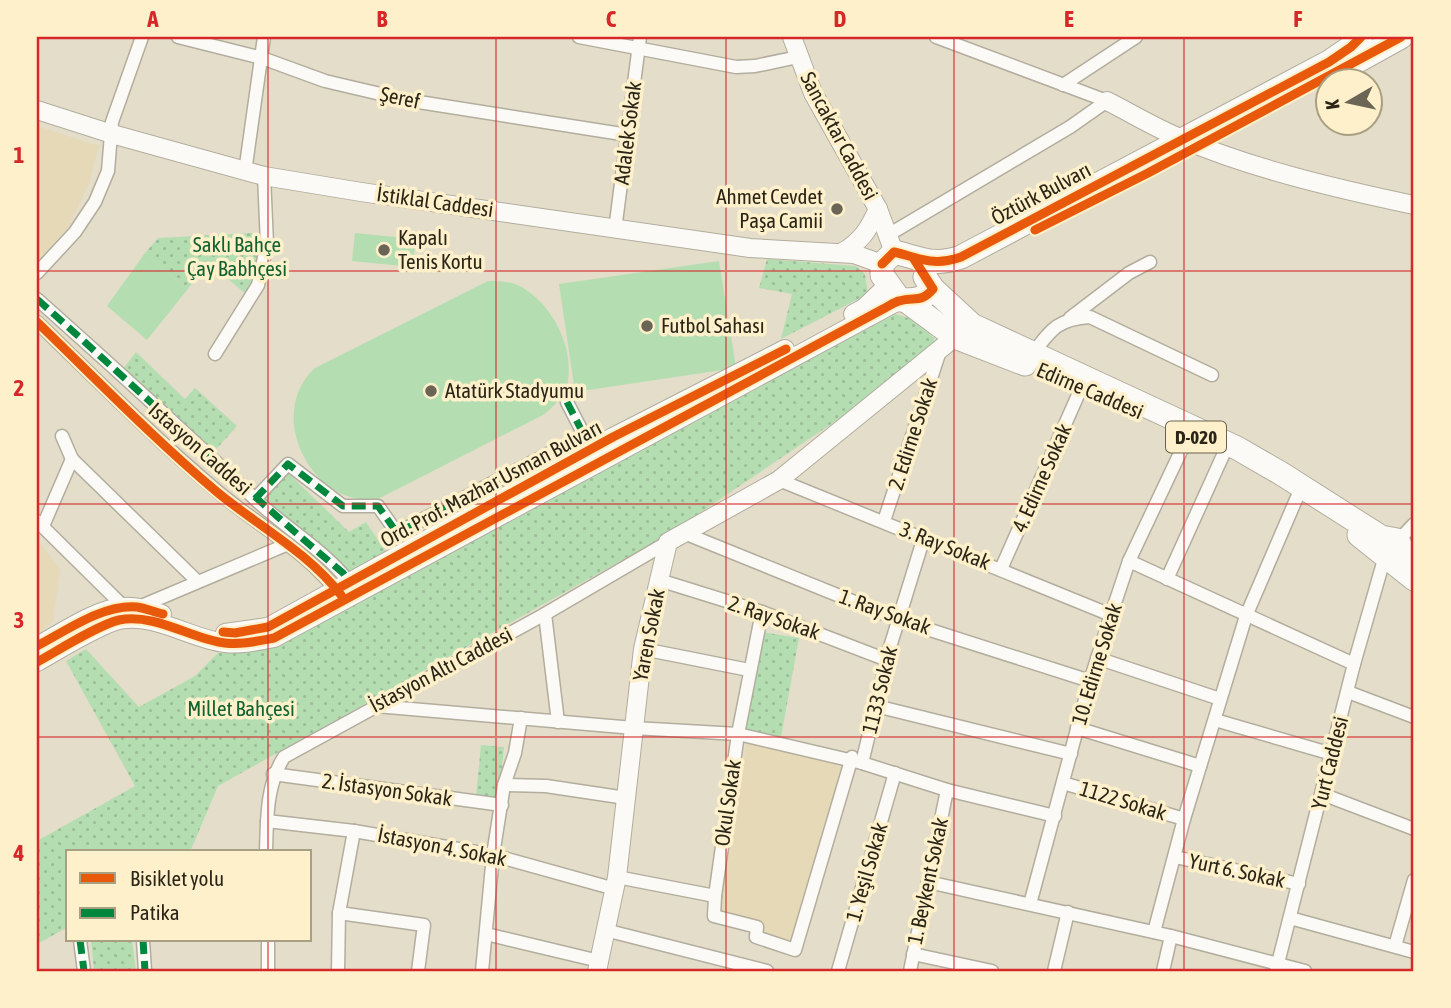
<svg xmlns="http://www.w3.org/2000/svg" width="1451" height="1008" font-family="'Asap Condensed',sans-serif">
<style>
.built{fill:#e5d9b7}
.grass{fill:#b4deb2}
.park{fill:url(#park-dots)}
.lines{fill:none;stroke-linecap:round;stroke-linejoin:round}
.street-casing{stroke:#b2ad9d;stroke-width:15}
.secondary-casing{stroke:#b2ad9d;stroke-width:20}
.highway-casing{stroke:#b2ad9d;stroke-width:25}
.street{stroke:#fbfaf7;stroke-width:12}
.secondary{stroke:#fbfaf7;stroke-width:18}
.highway{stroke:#fbfaf7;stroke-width:23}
.quiet{stroke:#00873e;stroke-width:7;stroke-dasharray:14 7;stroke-linecap:butt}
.cycleway-casing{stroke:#fef0ca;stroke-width:13}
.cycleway{stroke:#e8590c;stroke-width:9}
.grid{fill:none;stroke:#d62828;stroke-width:2;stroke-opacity:0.55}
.poi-dot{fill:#6b6555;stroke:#fef0ca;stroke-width:2.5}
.labels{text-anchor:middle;stroke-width:7;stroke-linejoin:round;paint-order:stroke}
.shield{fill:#fef0ca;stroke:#6a624d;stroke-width:2}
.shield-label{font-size:19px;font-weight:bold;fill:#2a2517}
.street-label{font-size:21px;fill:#2a2517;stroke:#fef0ca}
.poi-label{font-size:21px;fill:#2a2517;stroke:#fef0ca;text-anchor:start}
.park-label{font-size:21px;fill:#12622f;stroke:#fef0ca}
.neatline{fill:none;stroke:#d62828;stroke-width:2.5}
.grid-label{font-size:23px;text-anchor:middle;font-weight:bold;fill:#d62828}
</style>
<defs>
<pattern id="park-dots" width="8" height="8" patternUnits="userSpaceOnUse" patternTransform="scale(1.75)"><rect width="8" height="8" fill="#b4deb2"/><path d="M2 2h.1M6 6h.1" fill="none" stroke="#9bbe98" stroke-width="1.8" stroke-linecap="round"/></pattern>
</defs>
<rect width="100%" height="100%" fill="#e4ddc9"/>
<g class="built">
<polygon points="37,126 99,146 89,183 69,226 37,262"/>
<polygon points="37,539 60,569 53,621 37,636"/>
<polygon points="748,737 850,760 795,950 756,937 757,928 714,916"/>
</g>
<g class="grass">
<polygon points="355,233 416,239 412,267 352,261"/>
<polygon points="145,253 187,290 147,340 107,306"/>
<polygon points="719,261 736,368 575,392 559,284"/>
<path d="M488 281C497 281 506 281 515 284 550 298 576 348 567 385 563 397 553 407 543 415L378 499C312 509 264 414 315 368Z"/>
</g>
<g class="park">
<path d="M252 233H262C261 256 257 275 247 295L209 263 187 290 145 253 158 238Z"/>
<polygon points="767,259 856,266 865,274 868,294 781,339 792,294 759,288"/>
<polygon points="895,314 912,319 934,338 934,343 846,414 667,535 218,786 190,852 68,852 68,927 37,944 37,841 135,786 66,661 86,649 139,707 195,676 218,653 244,652 279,642"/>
<polygon points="136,352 185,399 195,388 237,426 210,456 120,373"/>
<polygon points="285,470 349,532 366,522 390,558 348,581 255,499"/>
<polygon points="762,632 799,638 781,737 744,730"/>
<polygon points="481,745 504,747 499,798 476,796"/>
<polygon points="91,940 132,940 136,971 94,971"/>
</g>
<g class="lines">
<g class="street-casing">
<g id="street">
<polyline points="178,37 262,58 325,81 406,100 628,135"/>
<polyline points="579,37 736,67 755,66 798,57"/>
<polyline points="936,37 1107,101"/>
<polyline points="1063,85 1136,37"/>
<polyline points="245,172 264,37"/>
<polyline points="615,230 640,37"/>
<polyline points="888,235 1070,127 1107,101"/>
<polyline points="37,273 75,232 95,202 108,171 112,122 142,37"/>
<path d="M37 299C111 365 184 431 255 499 287 530 329 552 354 589"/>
<polyline points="1070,318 1129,273 1150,262"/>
<path d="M37 322C96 379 154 438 217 491 258 526 307 551 340 595"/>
<path d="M1034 352C1052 328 1059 319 1090 317L1212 375"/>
<polyline points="215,354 258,285 267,244 264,176"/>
<polyline points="72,459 197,581"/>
<polyline points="779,480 1111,615"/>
<polyline points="255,499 288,464 343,506 378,506 397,533 584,435 567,402"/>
<polyline points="37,521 124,607"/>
<polyline points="884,521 940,351"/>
<polyline points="43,526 72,459 62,436"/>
<polyline points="684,533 899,620 1090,681"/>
<polyline points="1398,541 1414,524"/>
<polyline points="1129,561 1354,664"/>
<polyline points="1001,569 1082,386"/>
<polyline points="1167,579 1224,453"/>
<polyline points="659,580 762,612 887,660"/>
<polyline points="139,607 288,544"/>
<polyline points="545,614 558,722"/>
<polyline points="643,649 749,670"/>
<polyline points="1097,658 1220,699"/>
<polyline points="1348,692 1414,717"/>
<polyline points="376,706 634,728 738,734 862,763 947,790 1055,816"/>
<polyline points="876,706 1071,754"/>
<polyline points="1215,720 1332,754"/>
<polyline points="1077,728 1200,766"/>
<polyline points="862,763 890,647 924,537"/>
<polyline points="273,774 502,805"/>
<polyline points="1063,783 1184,819"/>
<polyline points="504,785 546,786 626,798"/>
<polyline points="1322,794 1414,829"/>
<polyline points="267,821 354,831 493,855 615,889"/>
<path d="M266 852C267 820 266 785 284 757L545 614 668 542"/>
<polyline points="1175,857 1299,884"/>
<polyline points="617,877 715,896 738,734 762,612"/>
<polyline points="928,882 1171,936 1305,971"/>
<polyline points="715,896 714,916 757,927 756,937 795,950 852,757"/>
<polyline points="1030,904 1090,681 1111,615 1129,561 1189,434"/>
<polyline points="339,913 424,925 418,971"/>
<polyline points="1290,918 1414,952"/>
<polyline points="605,930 767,971"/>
<polyline points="1154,932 1184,819 1246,616 1298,495"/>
<polyline points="486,934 599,961"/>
<polyline points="80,940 84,971"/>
<polyline points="143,940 145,971"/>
<polyline points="268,940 268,971"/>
<polyline points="1395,946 1414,880"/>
<polyline points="913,954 992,971"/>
<polyline points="338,971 339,913 354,831"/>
<polyline points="482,971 493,855 504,785 515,753 521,718"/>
<polyline points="838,971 895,773"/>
<polyline points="910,971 947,790"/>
<polyline points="1054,971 1068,912"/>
<polyline points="1163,971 1171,936"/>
<polyline points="1276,971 1354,664 1385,556"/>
</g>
</g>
<g class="secondary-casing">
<g id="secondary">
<polyline points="792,37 813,93 878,209 894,252"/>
<path d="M1107 101C1131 113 1155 128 1180 138 1252 169 1338 189 1414 205"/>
<polyline points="37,110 112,134 264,176 361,192 750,248 854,254 882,264"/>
<path d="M841 253C861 242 869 229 878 209"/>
<polyline points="853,314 864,308 888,285"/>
<polyline points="225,633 268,627 613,437 785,349"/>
<path d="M37 646C62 633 95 609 123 607 137 606 149 610 162 614"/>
<path d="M37 662C57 651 98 625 119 620 156 613 191 639 225 643 241 645 258 641 274 638L900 300"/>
<polyline points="597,971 617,877 643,649 668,542 779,480 955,337"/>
</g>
</g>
<g class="highway-casing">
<g id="highway">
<polyline points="1336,73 1401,37"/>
<polyline points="925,277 933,289 972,325 1237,448 1282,474 1381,537 1397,540 1407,556 1414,562"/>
<path d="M933 289C923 300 914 300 900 300L882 275V264L894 252C920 258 933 267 961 257L1329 62 1351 47 1361 37"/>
<polyline points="905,300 955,337 1025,364"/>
<polyline points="1359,535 1414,579"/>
</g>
</g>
<use href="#street" class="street"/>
<use href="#secondary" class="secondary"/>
<use href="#highway" class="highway"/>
<g class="quiet">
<path d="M37 299C139 390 238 485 343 573L352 586"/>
<polyline points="255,499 288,464 343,506 378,506 397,533 584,435 567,402"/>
<polyline points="80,940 84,971"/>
<polyline points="143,940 145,971"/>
</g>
<g class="cycleway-casing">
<g id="cycleway">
<polyline points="1035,230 1148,173 1401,37"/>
<path d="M882 264 894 252C920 258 933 267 961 257L1329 62 1351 47 1361 37"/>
<path d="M37 322C96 379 154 439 217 492 258 526 308 552 341 595"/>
<polyline points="223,632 235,633 268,627 613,437 786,349"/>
<path d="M37 646C66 631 103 604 137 607 145 608 154 612 163 614"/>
<path d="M37 662C57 651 98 625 119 620 156 613 191 639 225 643 241 645 258 641 274 638L883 309C888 307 894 302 899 301 915 296 920 304 933 289L914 259"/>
</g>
</g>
<use href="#cycleway" class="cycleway"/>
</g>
<path class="grid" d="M268 37V852M496 37V971M726 37V971M954 37V971M1184 37V971M37 271H1414M37 504H1414M37 737H1414M268 940V971"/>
<g class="poi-dot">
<circle cx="837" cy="209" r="7"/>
<circle cx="384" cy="250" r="7"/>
<circle cx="647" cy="326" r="7"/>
<circle cx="431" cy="391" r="7"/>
</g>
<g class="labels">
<rect class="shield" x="1166" y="421.5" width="60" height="31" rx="5"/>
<g class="shield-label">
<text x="1196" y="444">D-020</text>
</g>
<g class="street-label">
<text transform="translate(400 98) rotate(12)" y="7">Şeref</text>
<text transform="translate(628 133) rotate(-83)" y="7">Adalek Sokak</text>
<text transform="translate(839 136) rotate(62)" y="7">Sancaktar Caddesi</text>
<text transform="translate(1041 194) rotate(-28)" y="7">Öztürk Bulvarı</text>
<text transform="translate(435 202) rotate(8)" y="7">İstiklal Caddesi</text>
<text transform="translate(1090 391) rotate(23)" y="7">Edirne Caddesi</text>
<text transform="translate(913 434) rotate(-72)" y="7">2. Edirne Sokak</text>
<text transform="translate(200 449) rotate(41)" y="7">Istasyon Caddesi</text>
<text transform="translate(1042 478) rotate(-66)" y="7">4. Edirne Sokak</text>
<text transform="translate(491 484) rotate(-28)" y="7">Ord. Prof. Mazhar Usman Bulvarı</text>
<text transform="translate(945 546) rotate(22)" y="7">3. Ray Sokak</text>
<text transform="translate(885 612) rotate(20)" y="7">1. Ray Sokak</text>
<text transform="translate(774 618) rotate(19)" y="7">2. Ray Sokak</text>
<text transform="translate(649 635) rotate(-79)" y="7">Yaren Sokak</text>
<text transform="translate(1097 664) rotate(-73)" y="7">10. Edirne Sokak</text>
<text transform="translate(441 670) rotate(-28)" y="7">İstasyon Altı Caddesi</text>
<text transform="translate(880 690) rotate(-76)" y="7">1133 Sokak</text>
<text transform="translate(1330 763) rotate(-76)" y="7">Yurt Caddesi</text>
<text transform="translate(387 790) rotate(8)" y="7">2. İstasyon Sokak</text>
<text transform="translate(1123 801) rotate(17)" y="7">1122 Sokak</text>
<text transform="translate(728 803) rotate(-82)" y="7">Okul Sokak</text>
<text transform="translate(442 847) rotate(11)" y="7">İstasyon 4. Sokak</text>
<text transform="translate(1237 871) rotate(12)" y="7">Yurt 6. Sokak</text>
<text transform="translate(867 872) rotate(-74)" y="7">1. Yeşil Sokak</text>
<text transform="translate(928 881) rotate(-78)" y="7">1. Beykent Sokak</text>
</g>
<g class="poi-label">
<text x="823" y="204" text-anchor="end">Ahmet Cevdet<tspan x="823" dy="24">Paşa Camii</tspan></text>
<text x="398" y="245">Kapalı<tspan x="398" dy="24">Tenis Kortu</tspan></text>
<text x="661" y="333">Futbol Sahası</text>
<text x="445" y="398">Atatürk Stadyumu</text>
</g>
<g class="park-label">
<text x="237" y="252">Saklı Bahçe<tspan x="237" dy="24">Çay Babhçesi</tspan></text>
<text x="241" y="716">Millet Bahçesi</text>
</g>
</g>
<rect width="1451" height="1008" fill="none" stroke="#fef0ca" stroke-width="77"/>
<rect x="66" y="850" width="245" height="91" fill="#fef0ca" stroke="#a99f82" stroke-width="2"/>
<rect x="80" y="873" width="35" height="10" fill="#e8590c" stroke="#a99f82" stroke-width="2"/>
<text x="130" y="886" font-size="21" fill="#2a2517">Bisiklet yolu</text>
<rect x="80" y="908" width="35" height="10" fill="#00873e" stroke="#a99f82" stroke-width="2"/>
<text x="130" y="920" font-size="21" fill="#2a2517">Patika</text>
<g transform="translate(1349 102) rotate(261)"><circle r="33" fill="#fef0ca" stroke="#a99f82" stroke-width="2"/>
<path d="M0-5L12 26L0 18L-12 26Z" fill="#6b6555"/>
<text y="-10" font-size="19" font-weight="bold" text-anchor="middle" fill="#2a2517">K</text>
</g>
<rect x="38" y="38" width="1374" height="932" class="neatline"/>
<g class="grid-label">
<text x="153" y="27">A</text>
<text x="382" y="27">B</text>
<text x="611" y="27">C</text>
<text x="840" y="27">D</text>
<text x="1069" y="27">E</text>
<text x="1298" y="27">F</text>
<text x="19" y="163">1</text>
<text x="19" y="396">2</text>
<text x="19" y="628">3</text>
<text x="19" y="861">4</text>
</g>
</svg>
